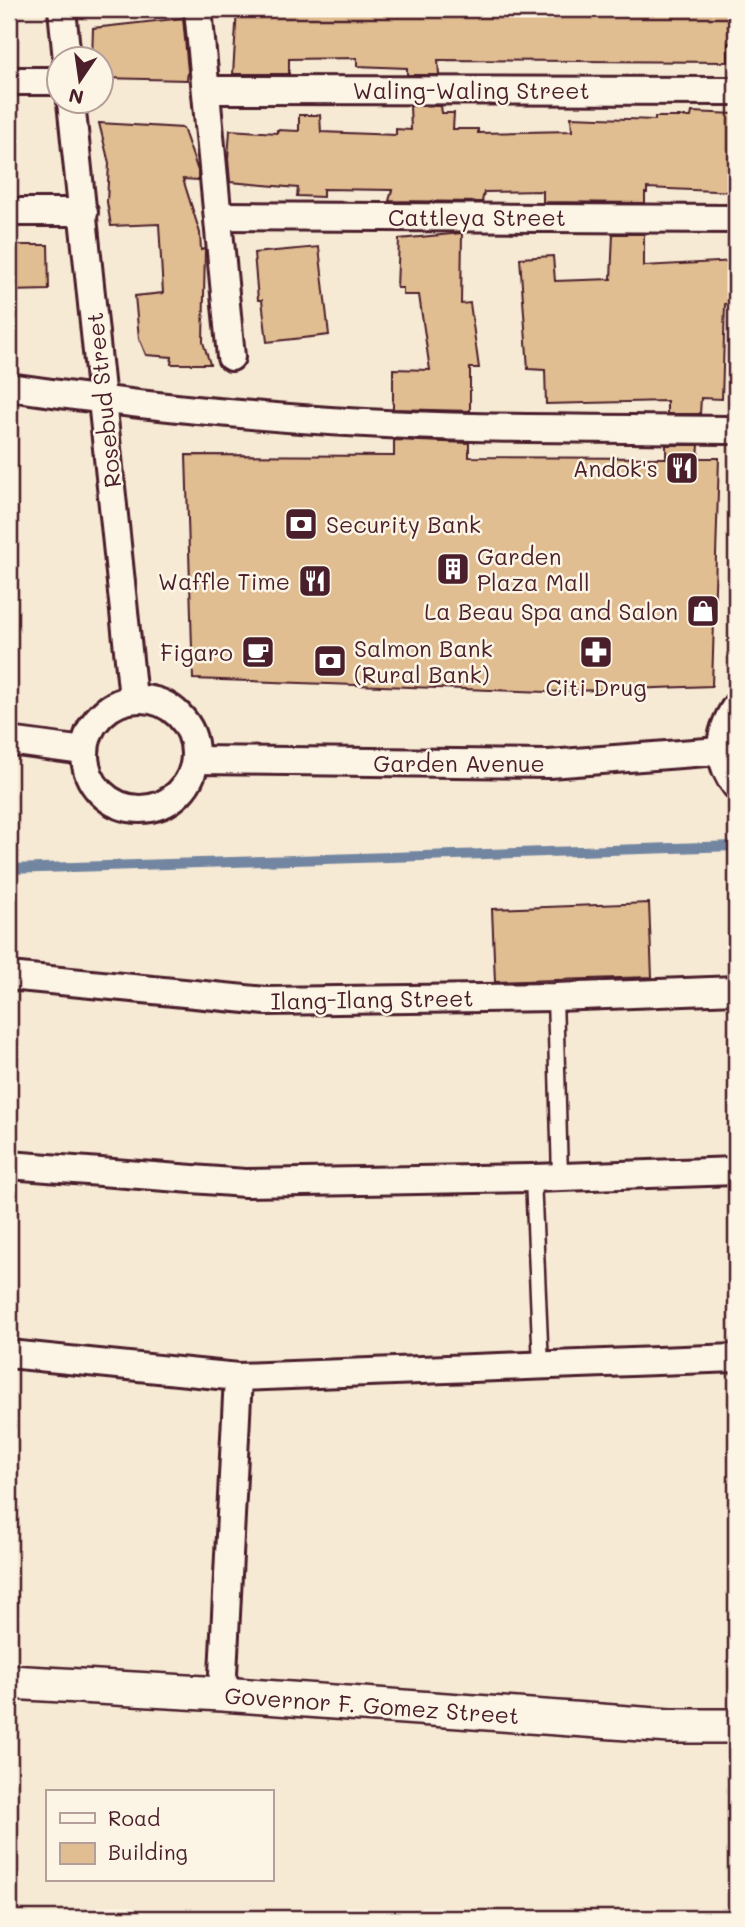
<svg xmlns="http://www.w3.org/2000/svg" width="745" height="1927" font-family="Mali,sans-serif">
<rect width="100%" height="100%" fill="#f7ead4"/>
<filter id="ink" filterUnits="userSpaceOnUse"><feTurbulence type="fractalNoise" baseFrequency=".0143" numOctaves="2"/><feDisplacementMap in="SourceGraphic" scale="14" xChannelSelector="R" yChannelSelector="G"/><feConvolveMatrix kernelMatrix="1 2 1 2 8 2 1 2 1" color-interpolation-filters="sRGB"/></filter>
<g filter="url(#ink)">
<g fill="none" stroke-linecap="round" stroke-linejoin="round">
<polyline stroke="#7386a1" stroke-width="10" points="9,869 736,846"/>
</g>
<g fill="#e1bd92" stroke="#4a1f2b" stroke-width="2">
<polygon points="237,9 736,9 736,44 728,43 728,62 438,60 439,75 407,75 407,68 357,66 357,58 289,59 289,74 233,74"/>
<polygon points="183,18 188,71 187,80 102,78 102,60 92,59 93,28"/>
<polygon points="410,106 441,106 442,113 454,113 453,129 478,129 478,133 572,131 571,117 655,120 655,117 691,117 692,112 736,114 736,192 647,188 647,193 645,193 645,203 543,202 543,191 484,192 482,202 389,201 392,190 323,189 323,197 297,196 298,188 230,182 228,159 230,130 277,133 277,130 299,131 299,115 320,115 321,132 396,135 396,129 411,130"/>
<polygon points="99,123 183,128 198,171 198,180 183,179 200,233 201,250 205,249 203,342 210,364 171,364 172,357 146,355 139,338 135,296 163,293 159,224 111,226 107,202 109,163"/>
<polygon points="462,233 461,304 470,303 479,368 470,368 470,411 393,409 393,369 430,370 419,295 403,295 403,288 397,288 399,239"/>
<polygon points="613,234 644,234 644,266 736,261 736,302 725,304 722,399 701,398 700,414 667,414 667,401 546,404 545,370 528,369 520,258 553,256 555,281 611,279"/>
<polygon points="9,245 48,245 49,290 9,291"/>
<polygon points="319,247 329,335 267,342 262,300 258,300 254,253"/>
<polygon points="394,440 469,443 469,457 666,458 666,445 699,445 698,458 719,458 712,686 546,692 193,679 186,455 394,456"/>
<polygon points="649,903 652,977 495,982 492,909"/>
</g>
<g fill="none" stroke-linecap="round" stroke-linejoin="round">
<defs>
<g id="service">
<polyline points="555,997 560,1176"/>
<polyline points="533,1178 541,1366"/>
</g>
<g id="minor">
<polyline points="62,9 67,60"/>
<polyline points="198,9 231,357"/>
<polyline points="9,81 60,81"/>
<polyline points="206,90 736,91"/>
<polyline points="71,102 133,698"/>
<polyline points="9,212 84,212"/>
<polyline points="218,216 736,219"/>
<path d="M9,387c102,15 204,26 307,33 139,10 280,8 420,10"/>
<circle cx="140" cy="754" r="55"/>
<path d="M736,706c-18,27 -21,53 0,80"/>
<polyline points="9,741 84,751"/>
<polyline points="197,760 549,764 720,751"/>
<polyline points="9,976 266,1001 555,997 736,990"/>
<polyline points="9,1165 245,1183 533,1178 736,1171"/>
<polyline points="9,1354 238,1377 736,1358"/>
<polyline points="222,1694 238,1377"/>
</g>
<polyline id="tertiary" points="9,1682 222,1694 670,1726 736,1726"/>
</defs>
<use href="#service" stroke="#4a1f2b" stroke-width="19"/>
<use href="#minor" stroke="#4a1f2b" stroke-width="32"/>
<use href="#tertiary" stroke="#4a1f2b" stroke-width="38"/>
<use href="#service" stroke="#fcf5e5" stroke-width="14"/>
<use href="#minor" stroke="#fcf5e5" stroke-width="26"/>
<use href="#tertiary" stroke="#fcf5e5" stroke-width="33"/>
</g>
</g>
<defs>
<symbol id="restaurant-square" viewBox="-11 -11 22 22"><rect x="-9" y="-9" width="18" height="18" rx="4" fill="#4a1f2b" stroke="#fcf5e5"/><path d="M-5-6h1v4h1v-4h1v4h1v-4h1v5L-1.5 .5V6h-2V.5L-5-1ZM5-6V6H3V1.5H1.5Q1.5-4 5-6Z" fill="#fff"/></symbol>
<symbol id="bank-square" viewBox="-11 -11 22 22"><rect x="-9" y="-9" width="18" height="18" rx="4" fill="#4a1f2b" stroke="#fcf5e5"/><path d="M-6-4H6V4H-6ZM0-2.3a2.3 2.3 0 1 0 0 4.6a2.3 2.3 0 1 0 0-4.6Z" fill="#fff"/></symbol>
<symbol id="building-square" viewBox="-11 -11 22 22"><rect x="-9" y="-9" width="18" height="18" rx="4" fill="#4a1f2b" stroke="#fcf5e5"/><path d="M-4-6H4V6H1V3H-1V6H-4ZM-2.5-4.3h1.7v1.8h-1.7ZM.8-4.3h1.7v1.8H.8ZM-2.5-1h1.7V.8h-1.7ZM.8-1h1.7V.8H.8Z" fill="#fff"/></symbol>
<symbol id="shop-square" viewBox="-11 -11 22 22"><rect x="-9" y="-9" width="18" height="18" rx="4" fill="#4a1f2b" stroke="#fcf5e5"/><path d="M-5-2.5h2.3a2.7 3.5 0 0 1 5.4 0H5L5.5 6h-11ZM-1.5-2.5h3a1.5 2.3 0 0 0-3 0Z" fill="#fff"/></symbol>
<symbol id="cafe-square" viewBox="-11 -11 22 22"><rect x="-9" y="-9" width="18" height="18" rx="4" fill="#4a1f2b" stroke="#fcf5e5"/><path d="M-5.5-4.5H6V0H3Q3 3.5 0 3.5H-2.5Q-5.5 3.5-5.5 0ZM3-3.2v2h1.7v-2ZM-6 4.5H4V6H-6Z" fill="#fff"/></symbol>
<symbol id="pharmacy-square" viewBox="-11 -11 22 22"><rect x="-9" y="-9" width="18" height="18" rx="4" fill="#4a1f2b" stroke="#fcf5e5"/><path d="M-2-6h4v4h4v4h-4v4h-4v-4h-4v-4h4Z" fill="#fff"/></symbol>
</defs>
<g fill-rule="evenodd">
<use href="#restaurant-square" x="663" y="449" width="38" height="38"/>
<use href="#bank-square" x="282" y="505" width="38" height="38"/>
<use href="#building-square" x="434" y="550" width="38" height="38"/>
<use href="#restaurant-square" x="296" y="562" width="38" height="38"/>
<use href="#shop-square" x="684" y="592" width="38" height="38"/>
<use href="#cafe-square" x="239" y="633" width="38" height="38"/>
<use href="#pharmacy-square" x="577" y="633" width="38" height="38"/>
<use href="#bank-square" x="311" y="642" width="38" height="38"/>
</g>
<g text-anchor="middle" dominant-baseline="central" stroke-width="5" stroke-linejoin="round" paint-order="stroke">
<g font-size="23" fill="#4a1f2b" stroke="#fcf5e5">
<text x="471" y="90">Waling-Waling Street</text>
<text x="477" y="217">Cattleya Street</text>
<text transform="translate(103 400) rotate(-96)">Rosebud Street</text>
<text x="459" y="763">Garden Avenue</text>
<text transform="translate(372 999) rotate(-1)">Ilang-Ilang Street</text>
<text transform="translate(372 1705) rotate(4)">Governor F. Gomez Street</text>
</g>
<g font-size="23" fill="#4a1f2b" stroke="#fcf5e5" text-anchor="end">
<text x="658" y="468">Andok's</text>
<text x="326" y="524" text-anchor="start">Security Bank</text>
<text x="477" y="556" text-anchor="start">Garden<tspan x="477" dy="26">Plaza Mall</tspan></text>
<text x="290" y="581">Waffle Time</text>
<text x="678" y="611">La Beau Spa and Salon</text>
<text x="354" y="648" text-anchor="start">Salmon Bank<tspan x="354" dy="26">(Rural Bank)</tspan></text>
<text x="233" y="652">Figaro</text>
<text x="596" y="687" text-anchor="middle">Citi Drug</text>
</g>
</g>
<rect width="745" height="1927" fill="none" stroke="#fcf5e5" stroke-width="35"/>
<rect x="18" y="18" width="710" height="1892" fill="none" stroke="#4a1f2b" stroke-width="2.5" filter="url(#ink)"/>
<rect x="46" y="1790" width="228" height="91" fill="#fcf5e5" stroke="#b59f9b" stroke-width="2"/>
<rect x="60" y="1813" width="35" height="10" fill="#fcf5e5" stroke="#b59f9b" stroke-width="2"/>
<text x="108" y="1826" font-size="21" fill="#4a1f2b">Road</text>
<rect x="60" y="1843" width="35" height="21" fill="#e1bd92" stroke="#b59f9b" stroke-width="2"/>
<text x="108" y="1860" font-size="21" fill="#4a1f2b">Building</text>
<g transform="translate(80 80) rotate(193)"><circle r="33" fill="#fcf5e5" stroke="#b59f9b" stroke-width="2"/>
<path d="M0-5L12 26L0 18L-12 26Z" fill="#4a1f2b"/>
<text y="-10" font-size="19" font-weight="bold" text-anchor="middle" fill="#4a1f2b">N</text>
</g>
</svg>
